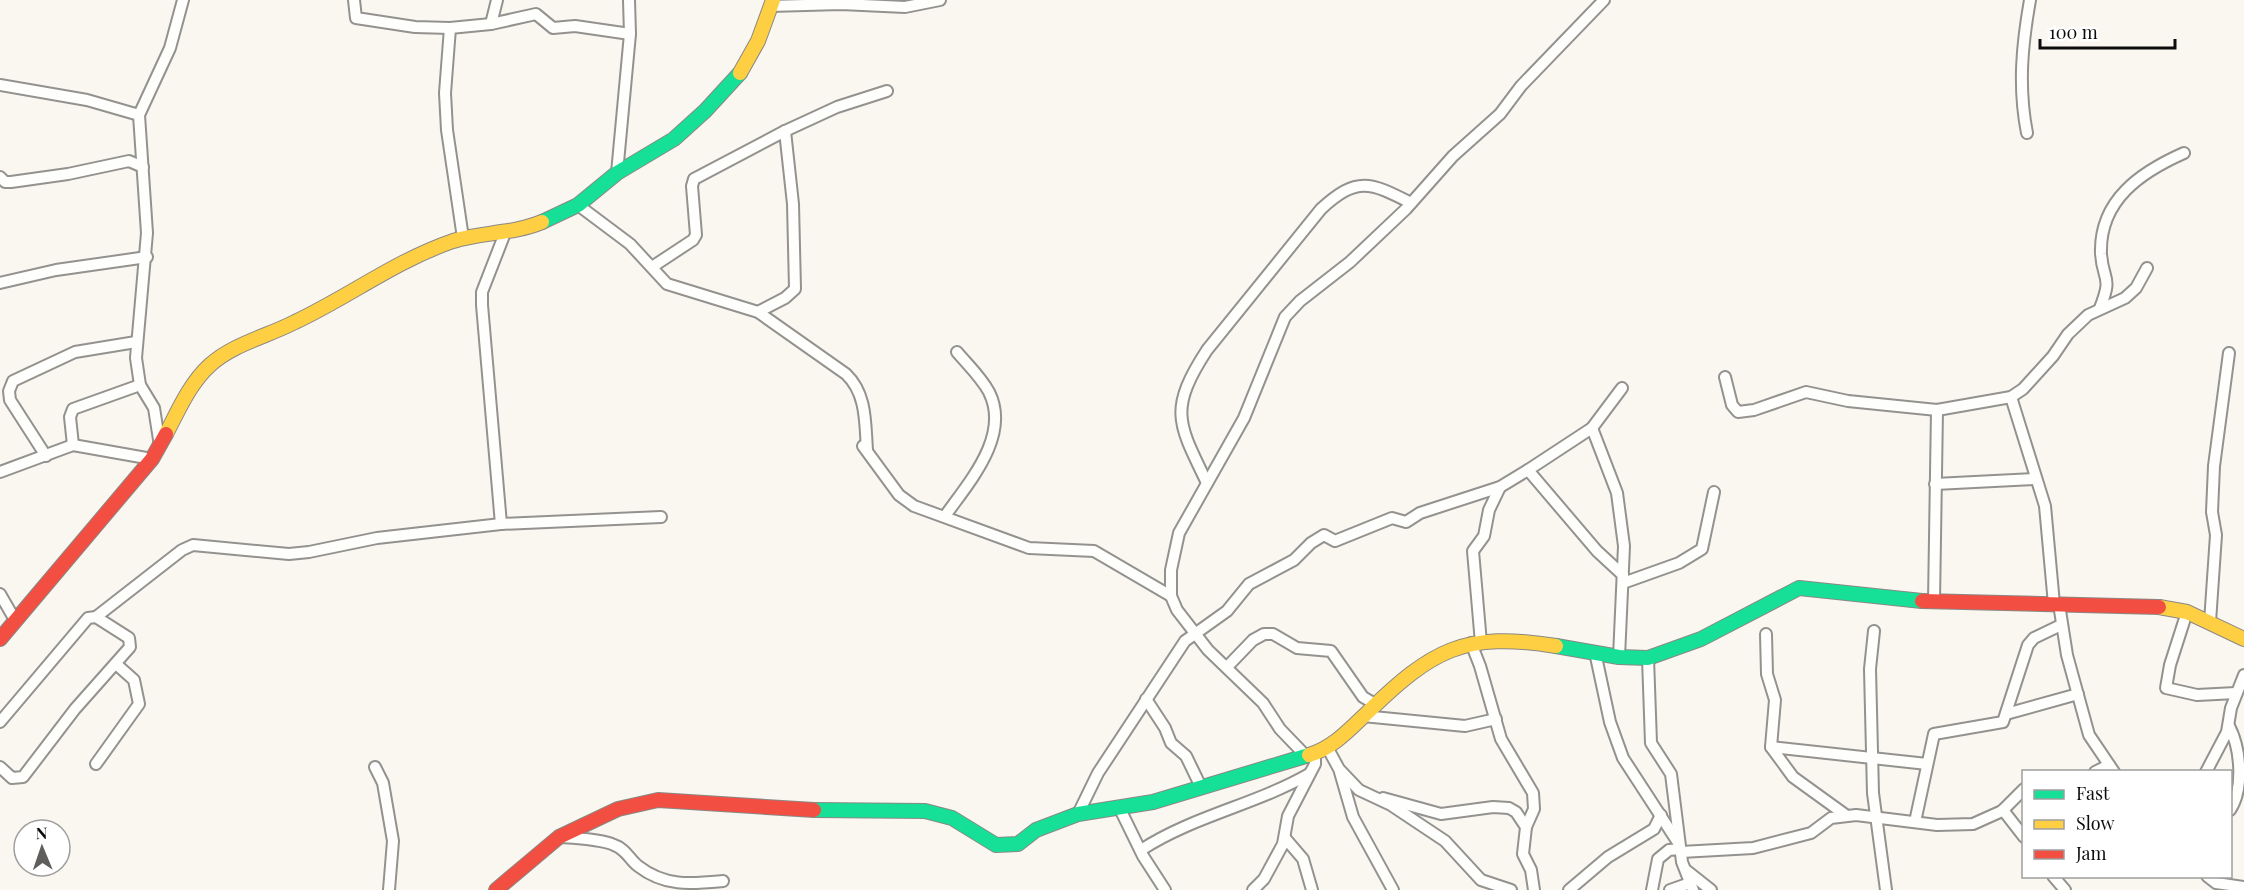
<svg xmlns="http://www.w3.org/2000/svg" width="2244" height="890" font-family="'Playfair Display',serif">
<rect width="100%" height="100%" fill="#faf7f0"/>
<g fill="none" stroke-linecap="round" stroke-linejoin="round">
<defs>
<g id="street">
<polyline points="354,0 356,18 415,27 450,28 491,24 536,14 553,28 575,26 630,34"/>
<polyline points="770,6 841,4 905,7 940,0"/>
<polyline points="491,24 497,0"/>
<polyline points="450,28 445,93 447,130 463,238"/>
<polyline points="0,85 87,100 139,115"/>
<path d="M2027,133c-9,-46 -5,-88 3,-133"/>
<polyline points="617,173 630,34 629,0"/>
<polyline points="0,177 5,182 11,182 68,174 129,161 143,167"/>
<path d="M578,205l52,39 37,40 91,28 88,62c21,20 19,49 21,76"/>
<polyline points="652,267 693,240 696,235 692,186 694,179 785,131 837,107 887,91"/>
<polyline points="0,283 56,270 147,257"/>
<path d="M2100,308c13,-33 3,-26 1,-54 -2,-54 40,-82 83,-101"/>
<polyline points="758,312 785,298 795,289 793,204 785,131"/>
<polyline points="1725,377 1732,405 1738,412 1754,410 1806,392 1848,401 1937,410 2011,397 2023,389 2053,356 2068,334 2088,315 2125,298 2136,288 2147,268"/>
<polyline points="2011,397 2045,506 2054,604"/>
<polyline points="1592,428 1617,493 1624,546 1619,657"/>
<polyline points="73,445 70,417 73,409 140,385"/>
<polyline points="160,446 154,408 140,385 136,358 147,233 139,115 170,48 183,0"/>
<polyline points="863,446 899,495 914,506 1029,548 1094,551 1171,596"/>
<polyline points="46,456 10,400 9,391 13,381 75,352 136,342"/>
<polyline points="1528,470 1597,551 1623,575"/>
<polyline points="0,472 73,445 152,459"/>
<path d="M1207,483c-29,-60 -39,-73 0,-133l114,-141c36,-33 49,-27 90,-6"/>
<polyline points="1935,484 2036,479"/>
<path d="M945,516c24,-34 66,-80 44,-124 -8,-15 -21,-27 -32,-40"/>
<polyline points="501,524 482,305 482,292 505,233"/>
<polyline points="1623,583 1679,563 1702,549 1714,492"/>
<polyline points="0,594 15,620"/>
<polyline points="1934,602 1937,410"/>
<polyline points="2059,604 2067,655 2089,735 2114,772"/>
<polyline points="2187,612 2170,665 2166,688 2197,695 2236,693"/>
<polyline points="96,617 182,550 193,545 289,554 309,552 377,538 501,524 661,517"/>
<polyline points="2210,622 2216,535 2212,512 2214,466 2229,353"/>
<polyline points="1874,631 1870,669 1873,793 1886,890"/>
<polyline points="1766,634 1767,674 1775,700 1771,747 1793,777 1847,816"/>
<polyline points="1471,643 1480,666 1501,739 1533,793 1534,809 1526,827"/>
<polyline points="1481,643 1473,551 1484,536 1489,510 1500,487"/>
<polyline points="1595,652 1610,722 1623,758 1677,841"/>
<polyline points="1648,658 1651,743 1671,774 1682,862 1693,890"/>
<polyline points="1227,667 1253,640 1264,634 1273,634 1297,648 1331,651 1363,697 1375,704"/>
<polyline points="1146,699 1165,728 1171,743 1186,756 1201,787"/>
<polyline points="2006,714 2078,694"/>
<polyline points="1363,716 1465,726 1496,719"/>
<polyline points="0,722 88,618 96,617 129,638 130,647 75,709 23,777 12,778 0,767"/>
<path d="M2229,726c12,23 15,63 1,84"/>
<polyline points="1327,747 1339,769 1359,790 1391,805 1445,841 1481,880 1511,890"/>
<polyline points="1771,747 1927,764"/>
<polyline points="1306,756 1280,729 1263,703 1208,650 1177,610 1171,596 1171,570 1179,533 1244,418 1285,317 1300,301 1350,262 1406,209 1453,156 1500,114 1521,86 1604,0"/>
<polyline points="96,764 139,704 134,680 116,664"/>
<polyline points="375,767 383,783 393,841 389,890"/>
<polyline points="1340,772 1353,817 1393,890"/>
<polyline points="2095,772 2109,765"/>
<polyline points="2206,772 2227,732 2231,708 2244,675"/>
<polyline points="1383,798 1441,814 1493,807 1509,808 1516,812 1526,827 1523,854 1531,870 1534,890"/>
<polyline points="1120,809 1143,856 1165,890"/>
<polyline points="2003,810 2024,837"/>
<polyline points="1078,814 1098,773 1185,641 1227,611 1249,584 1294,560 1311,543 1324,535 1335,541 1392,518 1406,522 1420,513 1500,487 1528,470 1592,428 1622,388"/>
<polyline points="1915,822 1934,734 2003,722 2028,645 2034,638 2061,625"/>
<path d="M559,837c15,1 42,2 55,8 12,4 15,14 24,21 27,21 53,18 85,15"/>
<polyline points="1285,838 1303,859 1312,890"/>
<path d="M1141,850c52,-34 114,-45 168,-76"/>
<polyline points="1681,852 1753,848 1811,833 1831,818 1856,815 1937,825 1973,824 2002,811 2024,789"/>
<polyline points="1687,871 1711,890"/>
<polyline points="2053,876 2065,890"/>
<polyline points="2207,876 2216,883 2244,887"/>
<polyline points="1253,890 1264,879 1283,844 1288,816 1315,764 1315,753"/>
<polyline points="1569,890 1608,857 1654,829 1661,815"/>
<polyline points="1652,890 1658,859 1669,850 1680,849"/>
<polyline points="1670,890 1690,883"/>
</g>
<g id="fast">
<polyline points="542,222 578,205 617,173 674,139 705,111 740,73"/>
<polyline points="1556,646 1619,657 1648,658 1701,639 1799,588 1922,601"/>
<polyline points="814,810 925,811 952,818 996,845 1018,844 1036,830 1078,814 1153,802 1309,755"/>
</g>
<g id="slow">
<polyline points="740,73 758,41 773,0"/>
<path d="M166,434c12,-23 24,-51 44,-69 23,-21 58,-29 85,-43 55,-26 100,-61 158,-81 29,-9 60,-7 89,-19"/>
<polyline points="2159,607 2187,612 2244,639"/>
<path d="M1309,755c24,-7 41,-26 59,-43 64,-62 96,-81 188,-66"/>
</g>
<g id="jam">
<polyline points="1922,601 2159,607"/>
<polyline points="0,639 152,459 166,434"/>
<polyline points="496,890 559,837 618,809 658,800 814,810"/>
</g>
</defs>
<use href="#street" stroke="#93928f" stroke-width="14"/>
<use href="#fast" stroke="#8a8885" stroke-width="16"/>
<use href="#slow" stroke="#8a8885" stroke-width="16"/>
<use href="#jam" stroke="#8a8885" stroke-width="16"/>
<use href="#street" stroke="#fefefd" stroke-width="10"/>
<use href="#fast" stroke="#16e098" stroke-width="14"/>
<use href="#slow" stroke="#ffcf43" stroke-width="14"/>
<use href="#jam" stroke="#f24e42" stroke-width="14"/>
</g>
<rect x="2022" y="770" width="210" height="108" fill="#ffffff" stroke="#9e9e9e" stroke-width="1.5"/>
<rect x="2034" y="790" width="30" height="9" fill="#16e098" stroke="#9e9e9e" stroke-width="1.5"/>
<text x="2076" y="800" font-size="18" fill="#0c0c0c">Fast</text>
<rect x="2034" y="820" width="30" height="9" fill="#ffcf43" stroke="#9e9e9e" stroke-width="1.5"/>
<text x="2076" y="830" font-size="18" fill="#0c0c0c">Slow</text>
<rect x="2034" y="850" width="30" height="9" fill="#f24e42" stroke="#9e9e9e" stroke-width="1.5"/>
<text x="2076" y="860" font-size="18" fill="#0c0c0c">Jam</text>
<g transform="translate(42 848) rotate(358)"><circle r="28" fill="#ffffff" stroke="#9e9e9e" stroke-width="1.5"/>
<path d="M0-4.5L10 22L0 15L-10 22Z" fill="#5f5e5c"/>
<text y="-9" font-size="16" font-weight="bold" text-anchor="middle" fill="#0c0c0c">N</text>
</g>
<path d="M2040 39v9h135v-9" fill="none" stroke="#0c0c0c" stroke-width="3"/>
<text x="2049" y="39" font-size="18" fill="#0c0c0c" stroke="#ffffff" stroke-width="4.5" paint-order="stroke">100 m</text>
</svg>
